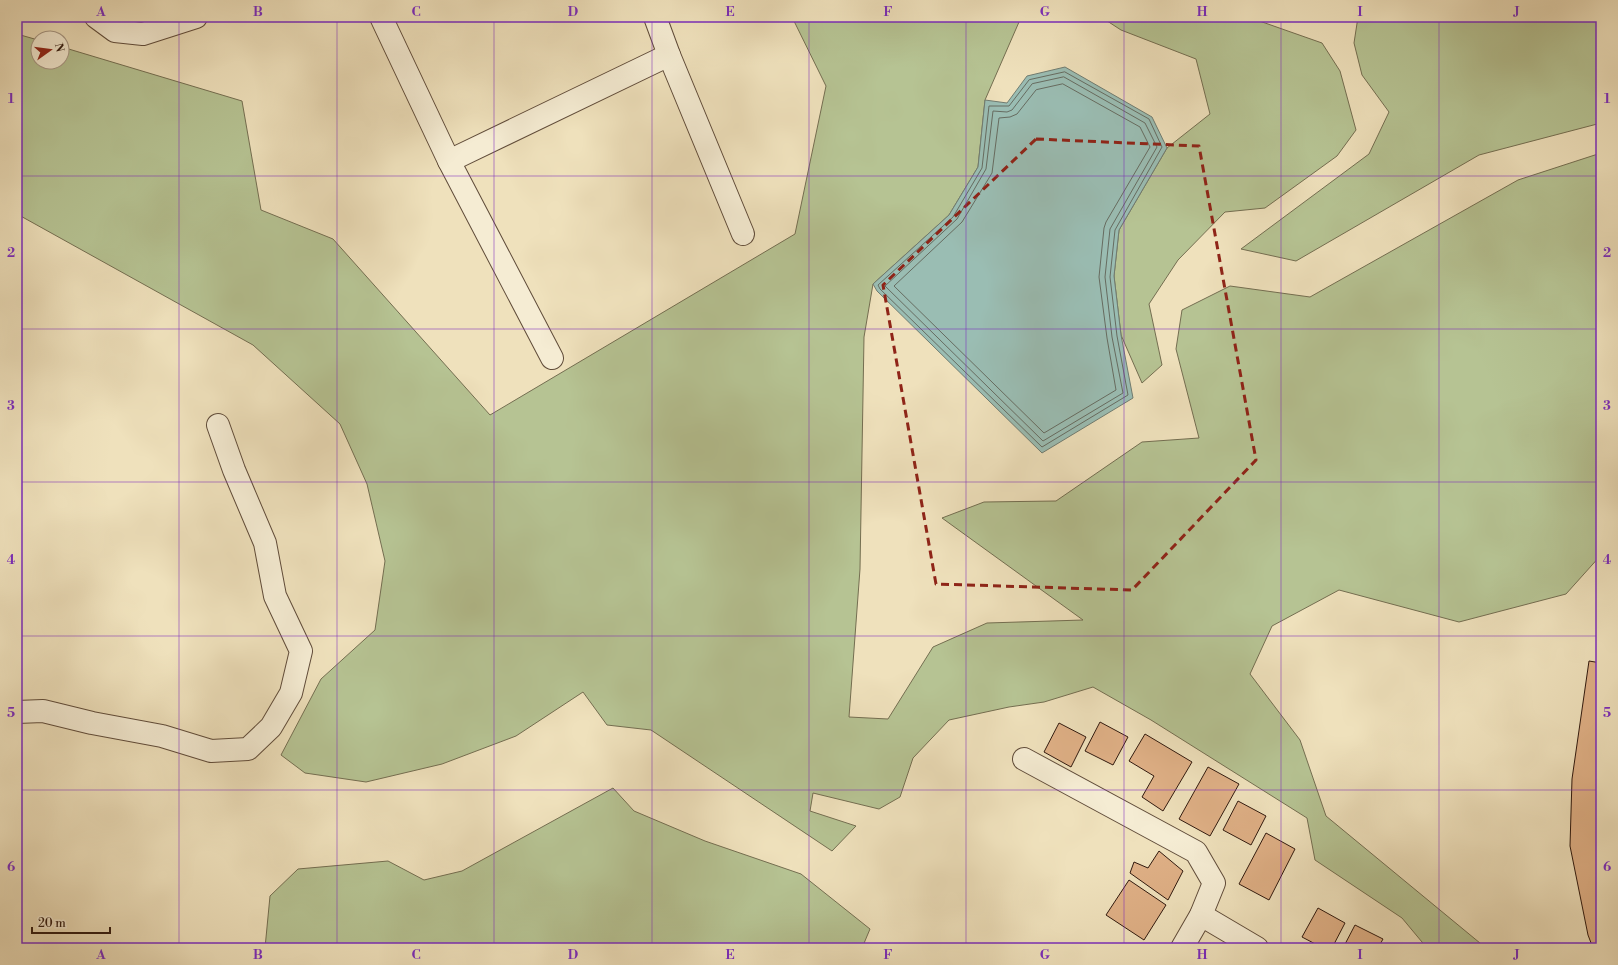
<svg xmlns="http://www.w3.org/2000/svg" width="1618" height="965" font-family="'Libre Bodoni',serif">
<rect width="100%" height="100%" fill="#efe1bc"/>
<filter id="stains"><feTurbulence type="fractalNoise" baseFrequency=".005" numOctaves="4"/><feColorMatrix values="0 0 0 0 .2 0 0 0 0 .09 0 0 0 0 .02 0 0 0 .5 -.17"/></filter>
<radialGradient id="worn" r=".72"><stop offset=".6" stop-color="#630" stop-opacity="0"/><stop offset="1" stop-color="#630" stop-opacity=".3"/></radialGradient>
<g fill="#b6c393" stroke="#746e51">
<polygon points="792,17 1018,17 1019,22 985,100 978,167 949,215 873,284 864,337 860,569 849,717 888,719 933,647 987,623 1083,620 942,518 984,502 1056,501 1142,442 1199,438 1176,349 1182,310 1230,286 1310,297 1518,180 1601,153 1601,555 1566,594 1459,622 1339,590 1272,626 1250,674 1300,740 1326,816 1486,948 1427,948 1402,918 1315,860 1307,818 1151,720 1093,687 1044,702 1009,707 949,720 913,758 900,797 879,809 813,793 810,811 856,826 832,851 651,730 607,725 583,692 516,736 442,764 366,782 305,773 281,755 321,679 375,630 385,561 367,484 340,424 253,345 17,214 17,34 38,40 38,62 62,62 62,47 242,101 261,210 333,239 490,415 795,234 826,86"/>
<polygon points="1101,17 1248,17 1322,43 1340,71 1356,130 1337,156 1265,208 1225,212 1178,260 1149,304 1162,365 1142,383 1121,335 1114,276 1119,230 1167,148 1210,114 1196,59 1121,30"/>
<polygon points="1358,17 1601,17 1601,123 1479,155 1296,261 1241,249 1369,154 1389,112 1362,75 1354,43"/>
<polygon points="613,788 634,811 705,841 801,874 870,929 862,948 265,948 270,896 298,869 388,861 424,880 462,871"/>
</g>
<polygon fill="#9abdb3" stroke="#707c71" points="1065,67 1152,117 1167,148 1119,230 1114,276 1121,335 1133,398 1042,453 877,291 873,284 949,215 978,167 985,100 1007,103 1027,76"/>
<g fill="none" stroke-linecap="round" stroke-linejoin="round">
<g stroke="#666c61" stroke-width="1">
<polygon points="1065,72 1149,119 1162,147 1115,230 1110,277 1117,336 1128,395 1042,447 880,289 878,285 953,217 982,168 989,106 1009,106 1029,80"/>
<polygon points="1064,77 1145,123 1157,147 1110,229 1105,277 1112,337 1123,393 1043,441 885,286 957,219 986,169 993,111 1007,112 1012,110 1032,84"/>
<polygon points="1063,84 1140,127 1150,147 1106,222 1104,228 1099,277 1107,338 1116,390 1044,433 894,286 962,222 992,173 999,118 1010,117 1017,114 1036,90"/>
</g>
</g>
<g fill="#dfb086" stroke="#311a0f">
<polygon points="1589,661 1601,663 1601,948 1593,948 1588,935 1570,846 1572,779"/>
<polygon points="1100,722 1128,737 1113,765 1085,751"/>
<polygon points="1059,723 1086,737 1071,767 1044,752"/>
<polygon points="1145,734 1192,762 1163,811 1142,797 1154,776 1129,761"/>
<polygon points="1208,767 1239,784 1210,836 1179,819"/>
<polygon points="1238,801 1266,816 1251,845 1223,830"/>
<polygon points="1266,833 1295,849 1269,900 1239,884"/>
<polygon points="1159,851 1183,871 1168,900 1130,873 1134,862 1148,868"/>
<polygon points="1129,880 1166,905 1144,940 1106,915"/>
<polygon points="1318,908 1345,923 1332,948 1323,948 1302,937"/>
<polygon points="1355,925 1383,939 1378,948 1343,948"/>
</g>
<g fill="none" stroke-linecap="round" stroke-linejoin="round">
<defs>
<g id="minor">
<polyline points="96,17 115,31 143,34 196,17"/>
<polyline points="381,17 449,161 552,358"/>
<polyline points="655,17 669,55 743,234"/>
<polyline points="449,161 669,55"/>
<polyline points="17,712 43,711 92,723 162,736 211,751 248,749 271,727 291,693 301,651 275,596 265,543 234,470 218,425"/>
<polyline points="1024,759 1196,852 1214,883 1201,915 1182,948"/>
<polyline points="1201,915 1257,948"/>
</g>
</defs>
<use href="#minor" stroke="#604c3a" stroke-width="24"/>
<use href="#minor" stroke="#f5ecd3" stroke-width="22"/>
</g>
<path fill="none" stroke="#8f2418" stroke-width="3" stroke-dasharray="8 5" stroke-linejoin="round" d="M1036,139l163,7 57,314 -124,130 -196,-6 -53,-299z"/>
<path fill="none" stroke="#7b2cbf" stroke-width="1" stroke-opacity="0.55" d="M179,17v931M337,17v931M494,17v931M652,17v931M809,17v931M966,17v931M1124,17v931M1281,17v931M1439,17v931M17,176h1584M17,329h1584M17,482h1584M17,636h1584M17,790h1584"/>
<rect width="1618" height="965" fill="none" stroke="#efe1bc" stroke-width="44"/>
<g transform="translate(50 50) rotate(76)"><circle r="19" fill="#f5ecd3" stroke="#a79885"/>
<path d="M0-3L7 15L0 10L-7 15Z" fill="#8f2418"/>
<text y="-6" font-size="11" font-weight="bold" text-anchor="middle" fill="#311a0f">N</text>
</g>
<path d="M32 927v6h78v-6" fill="none" stroke="#311a0f" stroke-width="2"/>
<text x="38" y="927" font-size="12" fill="#311a0f" stroke="#f5ecd3" stroke-width="3" paint-order="stroke">20 m</text>
<rect x="22" y="22" width="1574" height="921" fill="none" stroke="#7b2cbf" stroke-width="1.5"/>
<g font-size="13" text-anchor="middle" font-weight="bold" fill="#7b2cbf">
<text x="101" y="16">A</text>
<text x="258" y="16">B</text>
<text x="416" y="16">C</text>
<text x="573" y="16">D</text>
<text x="730" y="16">E</text>
<text x="888" y="16">F</text>
<text x="1045" y="16">G</text>
<text x="1202" y="16">H</text>
<text x="1360" y="16">I</text>
<text x="1517" y="16">J</text>
<text x="11" y="103">1</text>
<text x="1607" y="103">1</text>
<text x="11" y="257">2</text>
<text x="1607" y="257">2</text>
<text x="11" y="410">3</text>
<text x="1607" y="410">3</text>
<text x="11" y="564">4</text>
<text x="1607" y="564">4</text>
<text x="11" y="717">5</text>
<text x="1607" y="717">5</text>
<text x="11" y="871">6</text>
<text x="1607" y="871">6</text>
<text x="101" y="959">A</text>
<text x="258" y="959">B</text>
<text x="416" y="959">C</text>
<text x="573" y="959">D</text>
<text x="730" y="959">E</text>
<text x="888" y="959">F</text>
<text x="1045" y="959">G</text>
<text x="1202" y="959">H</text>
<text x="1360" y="959">I</text>
<text x="1517" y="959">J</text>
</g>
<rect width="100%" height="100%" filter="url(#stains)"/>
<rect width="100%" height="100%" fill="url(#worn)"/>
</svg>
